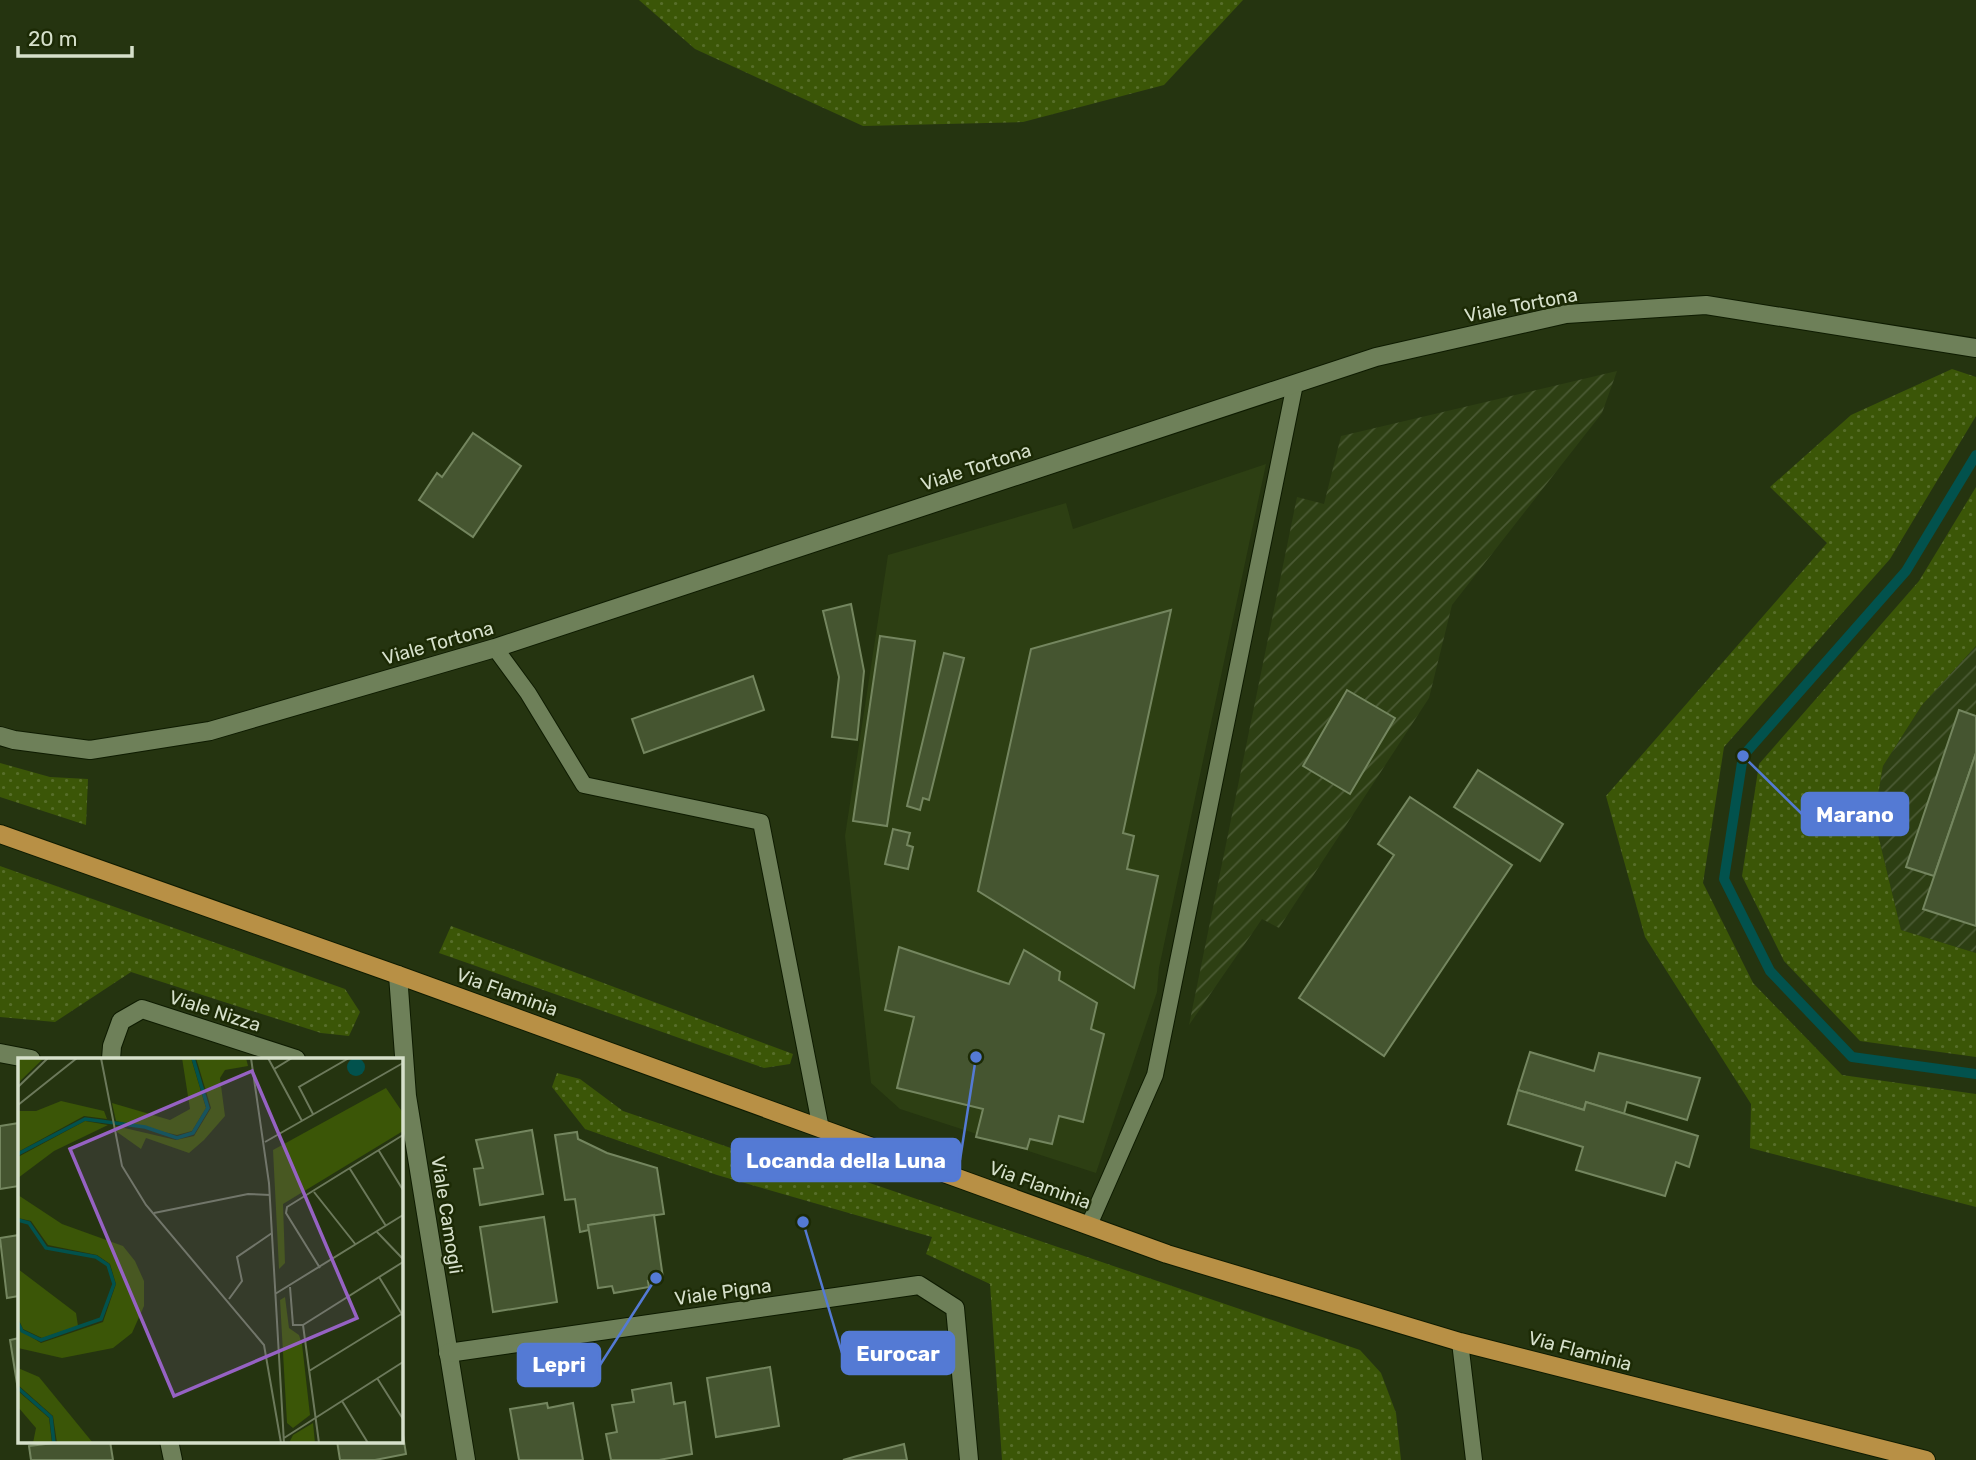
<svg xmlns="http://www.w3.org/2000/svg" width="1976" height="1460" font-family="Rubik,sans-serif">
<defs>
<pattern id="industrial-furrows" width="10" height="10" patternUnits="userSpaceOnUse" patternTransform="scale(1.75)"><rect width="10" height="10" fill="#2d3f13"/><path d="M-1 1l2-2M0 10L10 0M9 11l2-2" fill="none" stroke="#4b5a34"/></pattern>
<pattern id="green-dots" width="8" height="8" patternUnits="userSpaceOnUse" patternTransform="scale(1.75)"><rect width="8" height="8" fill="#3b5607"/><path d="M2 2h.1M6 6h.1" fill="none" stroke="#576e2a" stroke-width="1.8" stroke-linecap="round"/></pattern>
</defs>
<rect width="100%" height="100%" fill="#253410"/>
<polygon fill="#2d3f13" points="1266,464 1159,968 1157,992 1096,1173 900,1109 871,1083 845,836 888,555 1066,503 1073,529"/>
<g fill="url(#industrial-furrows)">
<polygon points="1617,371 1602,413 1452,605 1429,698 1279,928 1262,919 1189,1025 1297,497 1324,504 1341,436"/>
<polygon points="1976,646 1976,953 1901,930 1874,818 1883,766 1922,705"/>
</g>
<g fill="url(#green-dots)">
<polygon points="639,0 1243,0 1164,85 1023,122 863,126 695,49"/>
<polygon points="1952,369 1976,377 1976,416 1890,559 1724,747 1703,883 1753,983 1842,1075 1976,1094 1976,1207 1750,1148 1751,1104 1645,937 1606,796 1827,543 1770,487 1851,415"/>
<polygon points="1976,487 1976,646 1922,705 1883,766 1874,818 1901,930 1976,953 1976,1057 1860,1041 1784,961 1742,876 1759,764 1919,581"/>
<polygon points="0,763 50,777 88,779 86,825 0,797"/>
<polygon points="0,866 345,989 360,1012 349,1036 321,1033 131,972 55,1022 0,1017"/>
<polygon points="451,926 793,1054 790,1064 764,1068 439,953"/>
<polygon points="557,1073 580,1079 623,1111 760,1158 808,1162 1360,1350 1381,1373 1396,1413 1401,1460 1002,1460 990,1284 926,1254 932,1237 717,1175 585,1129 552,1087"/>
</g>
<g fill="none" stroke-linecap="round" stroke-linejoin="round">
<polyline stroke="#02524d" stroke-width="10" points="1976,455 1906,571 1743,756 1724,879 1770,971 1852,1057 1976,1074"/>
</g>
<g fill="#455530" stroke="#74865f" stroke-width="2">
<polygon points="473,433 521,466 473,537 419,500 437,473 442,477"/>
<polygon points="851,604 864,671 857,740 832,737 839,677 823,611"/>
<polygon points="1171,610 1123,833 1134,836 1127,869 1158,876 1134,988 978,891 1031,649"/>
<polygon points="880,636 915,641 887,826 853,821"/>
<polygon points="944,653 964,658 929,800 923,798 920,810 907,806"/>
<polygon points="753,676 764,710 644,753 632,719"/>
<polygon points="1347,690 1395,718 1350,794 1303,766"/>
<polygon points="1959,710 1976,716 1976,753 1934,876 1906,867"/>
<polygon points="1976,753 1976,926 1923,909"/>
<polygon points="1478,770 1563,824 1540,861 1454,807"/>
<polygon points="1410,797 1512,865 1384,1056 1299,998 1394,855 1378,844"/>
<polygon points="893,829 910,833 907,845 913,847 908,869 885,864"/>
<polygon points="899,947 1009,984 1024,950 1060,972 1059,980 1097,1003 1091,1029 1104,1034 1083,1122 1059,1116 1052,1144 1030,1139 1027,1149 976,1137 983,1109 897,1088 914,1017 885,1010"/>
<polygon points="1530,1052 1594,1071 1599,1053 1700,1078 1687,1120 1627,1102 1624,1114 1586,1102 1584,1110 1518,1090"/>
<polygon points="1518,1090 1584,1110 1586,1102 1698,1136 1689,1167 1676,1162 1665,1196 1576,1170 1583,1147 1508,1124"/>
<polygon points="19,1123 19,1186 0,1189 0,1126"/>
<polygon points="532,1130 543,1194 480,1205 474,1169 483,1168 476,1140"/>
<polygon points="577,1132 578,1139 607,1153 657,1168 664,1214 588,1225 589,1230 580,1232 575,1199 565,1200 555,1135"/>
<polygon points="654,1215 663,1278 648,1281 649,1287 614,1293 612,1286 598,1288 588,1225"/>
<polygon points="544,1217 557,1302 493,1312 480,1227"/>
<polygon points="19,1235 19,1296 7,1298 0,1238"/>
<polygon points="19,1338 19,1396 10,1340"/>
<polygon points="770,1367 779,1426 716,1437 707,1378"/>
<polygon points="671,1383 674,1404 685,1402 692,1454 659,1460 611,1460 606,1434 617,1432 612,1405 634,1402 632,1390"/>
<polygon points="547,1403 548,1408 573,1403 583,1460 519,1460 510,1409"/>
<polygon points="401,1422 406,1454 375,1460 340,1460 337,1441 401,1441"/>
<polygon points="70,1441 110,1441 113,1460 31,1460 29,1446"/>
<polygon points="904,1444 907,1460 843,1460 857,1456"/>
</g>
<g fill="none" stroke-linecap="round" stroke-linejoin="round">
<defs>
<g id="lane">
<polyline points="495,648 528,693 584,785 761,822 821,1129"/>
<polyline points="1089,1225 1155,1075 1295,384"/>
<polyline points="1460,1342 1474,1460"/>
</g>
<g id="street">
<polyline points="0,736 14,740 90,750 210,731 495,648 1376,357 1566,314 1706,305 1976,348"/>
<polyline points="398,975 407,1096 466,1460"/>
<polyline points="0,1053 31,1059"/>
<polyline points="111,1059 112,1046 121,1021 142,1009 296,1059"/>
<polyline points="448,1353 919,1285 955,1308 969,1460"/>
<polyline points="169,1441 173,1460"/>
</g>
<polyline id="primary" points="0,834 398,975 1167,1254 1460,1342 1926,1460"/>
</defs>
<use href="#lane" stroke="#0e1b00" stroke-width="18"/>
<use href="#street" stroke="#0e1b00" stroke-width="20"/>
<use href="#primary" stroke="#0e1b00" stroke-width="20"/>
<use href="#lane" stroke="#6e8059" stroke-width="16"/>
<use href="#street" stroke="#6e8059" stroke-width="18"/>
<use href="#primary" stroke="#b89045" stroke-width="18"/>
</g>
<g text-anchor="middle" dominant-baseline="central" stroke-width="5" stroke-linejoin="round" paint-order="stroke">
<g font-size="19" fill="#d6e0cb" stroke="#1c2a05">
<text transform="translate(1521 305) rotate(-11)">Viale Tortona</text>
<text transform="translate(976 467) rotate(-18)">Viale Tortona</text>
<text transform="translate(438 643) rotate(-16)">Viale Tortona</text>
<text transform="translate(507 992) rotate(20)">Via Flaminia</text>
<text transform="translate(215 1011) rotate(18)">Viale Nizza</text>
<text transform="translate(1040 1185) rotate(20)">Via Flaminia</text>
<text transform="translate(447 1215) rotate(81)">Viale Camogli</text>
<text transform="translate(723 1292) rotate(-8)">Viale Pigna</text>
<text transform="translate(1580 1351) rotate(15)">Via Flaminia</text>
</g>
</g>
<g transform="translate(18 1058)">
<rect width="385" height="385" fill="#253410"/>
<path d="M0,0h26l-26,25zM164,0h9l15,50 -14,23 -15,4 -61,-14 -4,-18 58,17 20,-11zM178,0h50l2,8 -23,4 -5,8 5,38 -21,24 -15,13 -43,-15 -5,11 -24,-17 -1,-6 60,14 18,-4 17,-28zM368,30l17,25v18l-120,73 2,59 -6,6 -6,-119zM43,43l43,10 3,8 -23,-3 -66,36v-41h18zM67,63l23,4 -54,26 -36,27v-21zM0,137l44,29 61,22 12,15 9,20v25l-12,27 -19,15 -51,10 -44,-10v-19l23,14 62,-21 13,-38 -6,-20 -13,-9 -49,-10 -17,-24 -13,-3zM0,211l58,44 2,13 -36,12 -19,-9 -5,-11zM267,239l4,31 10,7 3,9 8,71 -17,13 -6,-5 -7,-123zM0,310l21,9 54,66h-36l-4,-27 -35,-31zM0,333l31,27 3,25h-19l3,-15 -18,-21zM295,365l2,20h-26l4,-8z" fill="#3b5607"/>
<path d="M329 9a9 9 0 1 1 18 0a9 9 0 1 1-18 0Z" fill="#02524d"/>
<path fill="none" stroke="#02524d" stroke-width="3.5" d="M0,96l67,-35 60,8 32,11 16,-5 15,-25 -15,-50M0,162l11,3 17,25 50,9 12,8 6,19 -13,35 -60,21 -19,-9 -4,-8M0,330l33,29 3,26"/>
<path fill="none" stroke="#6c795b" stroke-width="2" d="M83,0l21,108 24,39 118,140 17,98M233,0l18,125 15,260M250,0l6,11 18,-11M256,11l28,52M0,29l30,-29M0,47l59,-47M295,56l-14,-27 50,-29M247,84l138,-79M361,93l24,39M332,111l36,57M296,134l42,53M136,155l94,-19 22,1M359,174l26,27M302,210l-34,-55 1,-6 116,-72M361,219l24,39M272,229l3,38h10M257,236l128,-79M211,241l13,-18 -5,-24 35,-24M285,267l16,118M285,267l100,-63M291,313l94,-58M359,320l26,41M324,343l26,42M266,380l119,-76"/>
<path fill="#9662c3" fill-opacity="0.15" stroke="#9662c3" stroke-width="3.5" d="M234,13l105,247 -183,78 -104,-247z"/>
<rect width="385" height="385" fill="none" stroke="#d6e0cb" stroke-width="3.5"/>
</g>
<path fill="none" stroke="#547ad4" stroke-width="2.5" d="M1743 756L1802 814M976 1057L960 1160M803 1222L842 1353M656 1278L600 1365"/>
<g fill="#547ad4" stroke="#1c2a05" stroke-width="2.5">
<circle cx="1743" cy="756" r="7"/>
<circle cx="976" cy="1057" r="7"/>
<circle cx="803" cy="1222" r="7"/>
<circle cx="656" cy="1278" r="7"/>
</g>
<g fill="#547ad4" stroke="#547ad4" stroke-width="2.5">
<rect x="1802" y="793" width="106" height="42" rx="7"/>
<rect x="732" y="1139" width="228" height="42" rx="7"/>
<rect x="842" y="1332" width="112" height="42" rx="7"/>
<rect x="518" y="1344" width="82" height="42" rx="7"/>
</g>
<g font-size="21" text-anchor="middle" font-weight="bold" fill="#fff">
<text x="1855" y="822">Marano</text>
<text x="846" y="1168">Locanda della Luna</text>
<text x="898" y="1361">Eurocar</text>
<text x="559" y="1372">Lepri</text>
</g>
<path d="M18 46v10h114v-10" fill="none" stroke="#d6e0cb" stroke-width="3.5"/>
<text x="28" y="46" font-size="21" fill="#d6e0cb" stroke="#1c2a05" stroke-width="5" paint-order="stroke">20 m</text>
</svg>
